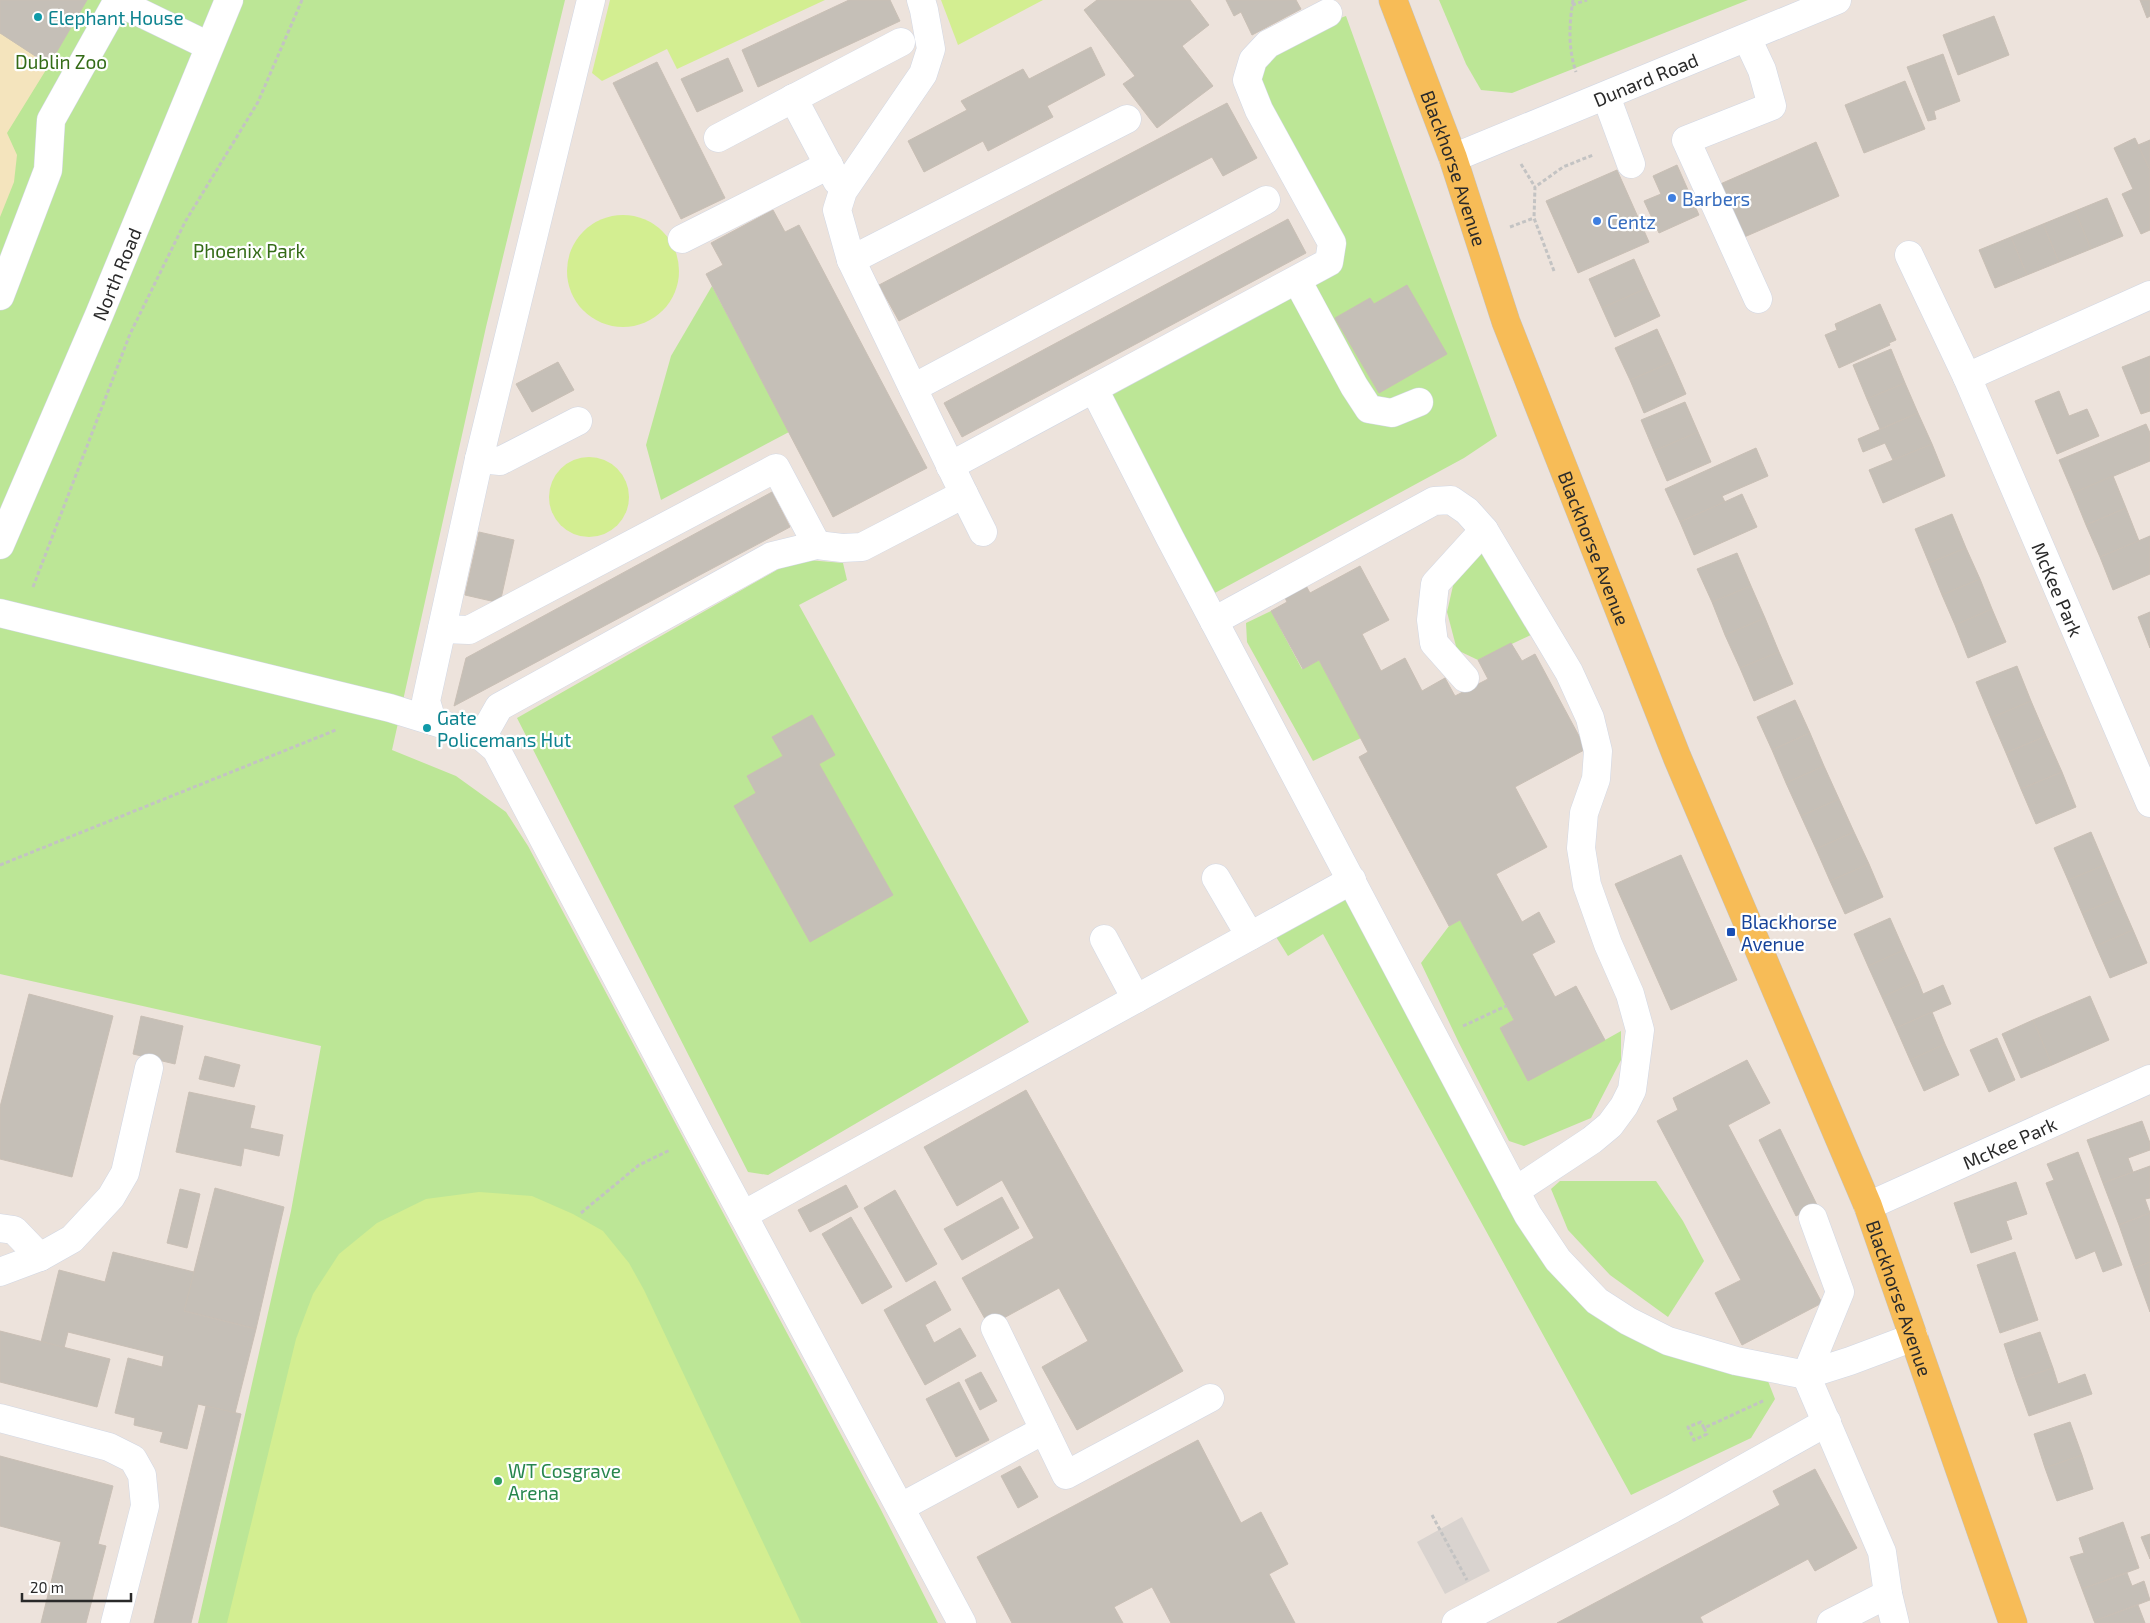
<svg xmlns="http://www.w3.org/2000/svg" width="2150" height="1623" font-family="'Exo 2',sans-serif">
<rect width="100%" height="100%" fill="#ede3dc"/>
<g fill="#bce696">
<polygon points="0,0 565,0 486,327 392,750 456,776 506,812 528,846 880,1508 938,1623 198,1623 291,1211 321,1046 0,974"/>
<polygon points="1439,0 1748,0 1512,93 1481,90 1466,64"/>
<polygon points="1346,16 1497,436 1464,458 1202,600 1094,389 1329,262 1247,80 1268,44"/>
<polygon points="712,286 789,432 661,500 646,445 671,356"/>
<polygon points="1481,544 1537,632 1478,660 1457,650 1447,612 1455,577"/>
<polygon points="796,559 843,563 847,580 799,605 1029,1022 768,1175 748,1172 517,718"/>
<polygon points="1271,611 1302,669 1319,660 1361,738 1313,761 1247,642 1246,623"/>
<polygon points="1346,892 1555,1268 1766,1376 1775,1399 1751,1438 1631,1495 1323,934 1288,956 1273,932"/>
<polygon points="1460,920 1514,1020 1500,1028 1605,1040 1621,1031 1621,1060 1591,1118 1524,1146 1509,1141 1459,1043 1421,963 1449,926"/>
<polygon points="1560,1181 1656,1181 1683,1221 1704,1261 1668,1317 1610,1275 1568,1230 1551,1189"/>
</g>
<polygon fill="#f4e4bd" points="0,33 49,65 7,133 17,155 14,182 0,217"/>
<g fill="#d3ee91">
<polygon points="610,0 825,0 677,69 667,49 602,81 592,73"/>
<polygon points="941,0 1043,0 958,45"/>
<circle cx="623" cy="271" r="56"/>
<circle cx="589" cy="497" r="40"/>
<polygon points="479,1192 532,1196 573,1214 603,1231 629,1263 644,1290 801,1623 227,1623 296,1339 313,1294 339,1254 377,1223 426,1199"/>
</g>
<polygon fill="#d9d3cf" points="1462,1517 1490,1571 1445,1594 1417,1542"/>
<g fill="#c5bfb7" stroke="#c9bfb5">
<polygon points="0,0 87,0 49,65 0,33"/>
<polygon points="849,0 890,0 900,21 758,87 742,50"/>
<polygon points="1097,0 1190,0 1209,25 1182,46 1213,86 1157,128 1123,84 1135,76 1084,10"/>
<polygon points="1226,0 1296,0 1301,9 1252,35 1241,12 1234,16"/>
<polygon points="2140,0 2150,0 2150,16 2147,18"/>
<polygon points="1994,16 2009,55 1958,75 1943,35"/>
<polygon points="1091,47 1105,75 1047,106 1053,117 988,151 983,141 924,172 908,141 967,110 961,101 1023,69 1029,79"/>
<polygon points="1943,54 1960,101 1934,111 1936,119 1928,121 1907,67"/>
<polygon points="728,58 743,91 697,112 681,79"/>
<polygon points="657,62 725,198 681,219 613,83"/>
<polygon points="1905,81 1925,129 1864,153 1845,105"/>
<polygon points="1227,103 1257,158 1223,176 1212,157 899,321 879,285"/>
<polygon points="2135,138 2150,170 2150,230 2141,234 2122,194 2133,189 2114,148"/>
<polygon points="2150,140 2150,170 2138,145"/>
<polygon points="1816,142 1839,196 1742,238 1718,185"/>
<polygon points="1677,165 1699,215 1659,233 1644,201 1661,194 1653,176"/>
<polygon points="1617,170 1649,242 1578,273 1546,201"/>
<polygon points="2107,198 2123,236 2091,249 2075,211"/>
<polygon points="773,210 785,232 799,225 927,468 833,517 706,274 723,265 711,243"/>
<polygon points="2075,211 2091,249 2059,262 2043,224"/>
<polygon points="1288,219 1306,253 962,437 944,403"/>
<polygon points="2043,224 2059,262 2027,275 2011,237"/>
<polygon points="2011,237 2027,275 1995,288 1979,250"/>
<polygon points="1634,259 1647,288 1602,308 1589,279"/>
<polygon points="1407,285 1447,354 1379,393 1335,318 1370,298 1374,304"/>
<polygon points="1647,288 1660,316 1615,337 1602,308"/>
<polygon points="1880,304 1896,340 1889,343 1890,345 1839,368 1825,335 1837,330 1835,324"/>
<polygon points="1657,329 1672,362 1630,380 1615,348"/>
<polygon points="1891,349 1905,383 1867,399 1853,365"/>
<polygon points="2150,356 2150,411 2141,414 2122,367"/>
<polygon points="558,362 574,390 532,412 516,384"/>
<polygon points="1672,362 1686,394 1644,413 1630,380"/>
<polygon points="1905,383 1918,413 1880,429 1867,399"/>
<polygon points="2059,391 2069,416 2087,409 2099,436 2057,454 2035,401"/>
<polygon points="1685,402 1698,432 1654,451 1641,420"/>
<polygon points="1918,413 1932,444 1893,460 1885,443 1863,452 1858,439"/>
<polygon points="2146,424 2150,433 2150,461 2073,493 2059,460"/>
<polygon points="1698,432 1711,462 1667,481 1654,451"/>
<polygon points="1932,444 1945,476 1883,503 1869,470"/>
<polygon points="1756,448 1768,476 1722,496 1725,502 1680,522 1665,489"/>
<polygon points="2113,476 2126,508 2086,525 2073,493"/>
<polygon points="772,492 790,527 454,706 466,658"/>
<polygon points="1742,494 1757,527 1694,555 1680,522"/>
<polygon points="2126,508 2139,541 2100,557 2086,525"/>
<polygon points="1952,514 1966,548 1929,563 1915,529"/>
<polygon points="479,532 514,540 500,603 465,595"/>
<polygon points="2150,536 2150,574 2113,590 2100,557"/>
<polygon points="1966,548 1980,579 1942,595 1929,563"/>
<polygon points="1737,553 1751,586 1712,602 1697,569"/>
<polygon points="1360,566 1389,620 1362,634 1381,671 1405,658 1422,691 1445,678 1455,696 1488,679 1478,660 1511,643 1522,661 1535,654 1586,749 1515,787 1547,847 1496,874 1522,922 1539,912 1555,942 1532,954 1555,997 1576,986 1605,1040 1528,1081 1500,1028 1514,1020 1460,920 1449,926 1359,757 1368,752 1319,660 1303,669 1271,611 1287,602 1282,591 1303,580 1310,593"/>
<polygon points="1980,579 1992,609 1955,625 1942,595"/>
<polygon points="1751,586 1765,618 1725,635 1712,602"/>
<polygon points="1992,609 2006,642 1968,658 1955,625"/>
<polygon points="2150,612 2150,648 2138,617"/>
<polygon points="1765,618 1779,652 1740,668 1725,635"/>
<polygon points="1779,652 1793,684 1754,701 1740,668"/>
<polygon points="2017,666 2031,701 1991,718 1976,682"/>
<polygon points="1795,700 1810,733 1772,750 1757,717"/>
<polygon points="2031,701 2046,736 2006,753 1991,718"/>
<polygon points="812,715 835,755 819,764 893,895 810,942 734,806 756,793 747,776 783,756 772,737"/>
<polygon points="1810,733 1824,766 1786,783 1772,750"/>
<polygon points="2046,736 2062,772 2021,789 2006,753"/>
<polygon points="1824,766 1839,799 1801,816 1786,783"/>
<polygon points="2062,772 2076,807 2036,824 2021,789"/>
<polygon points="1839,799 1854,832 1816,849 1801,816"/>
<polygon points="1854,832 1869,864 1830,881 1816,849"/>
<polygon points="2091,832 2105,865 2068,880 2054,848"/>
<polygon points="1681,855 1737,980 1671,1010 1615,884"/>
<polygon points="1869,864 1883,897 1845,914 1830,881"/>
<polygon points="2105,865 2119,898 2082,913 2068,880"/>
<polygon points="2119,898 2133,930 2096,946 2082,913"/>
<polygon points="1890,918 1904,950 1868,966 1854,934"/>
<polygon points="2133,930 2147,963 2110,978 2096,946"/>
<polygon points="1904,950 1918,981 1882,997 1868,966"/>
<polygon points="1918,981 1923,994 1943,985 1951,1004 1896,1028 1882,997"/>
<polygon points="29,994 113,1016 72,1177 0,1159 0,1107"/>
<polygon points="2090,996 2109,1040 2052,1065 2033,1020"/>
<polygon points="1932,1012 1945,1044 1910,1060 1896,1028"/>
<polygon points="141,1016 183,1026 175,1064 133,1054"/>
<polygon points="2033,1020 2052,1065 2021,1078 2002,1034"/>
<polygon points="1997,1038 2015,1080 1989,1092 1970,1050"/>
<polygon points="1945,1044 1959,1075 1924,1091 1910,1060"/>
<polygon points="205,1056 240,1065 234,1087 199,1079"/>
<polygon points="1747,1060 1770,1103 1728,1125 1822,1303 1742,1345 1715,1293 1741,1280 1657,1121 1678,1110 1673,1098"/>
<polygon points="1026,1090 1183,1371 1077,1430 1042,1367 1088,1341 1059,1288 989,1326 962,1278 1034,1238 1002,1180 957,1206 924,1147"/>
<polygon points="189,1092 255,1106 250,1128 283,1135 279,1156 244,1148 241,1166 176,1152"/>
<polygon points="2142,1121 2150,1143 2150,1150 2128,1158 2133,1172 2103,1183 2087,1140"/>
<polygon points="1780,1129 1817,1205 1796,1216 1759,1140"/>
<polygon points="2078,1152 2122,1265 2103,1272 2095,1251 2076,1259 2046,1183 2054,1180 2047,1164"/>
<polygon points="2150,1166 2150,1198 2145,1199 2150,1213 2119,1225 2103,1183"/>
<polygon points="2016,1182 2027,1214 2006,1221 2012,1239 1971,1253 1954,1203"/>
<polygon points="846,1185 858,1207 810,1232 798,1210"/>
<polygon points="215,1188 284,1207 256,1329 184,1311"/>
<polygon points="180,1189 200,1194 187,1248 167,1243"/>
<polygon points="895,1190 937,1264 906,1282 864,1208"/>
<polygon points="1002,1197 1019,1228 962,1260 944,1229"/>
<polygon points="2150,1213 2150,1262 2134,1268 2119,1225"/>
<polygon points="851,1217 892,1287 862,1304 822,1234"/>
<polygon points="113,1252 194,1272 184,1311 256,1329 235,1413 198,1404 187,1449 160,1442 163,1432 134,1425 135,1418 115,1413 128,1358 162,1367 164,1356 68,1332 64,1348 41,1342 59,1270 105,1282"/>
<polygon points="2015,1252 2038,1320 2000,1333 1977,1265"/>
<polygon points="2150,1262 2150,1312 2134,1268"/>
<polygon points="935,1281 951,1310 925,1325 934,1343 960,1328 976,1356 925,1385 884,1310"/>
<polygon points="0,1331 110,1359 97,1407 0,1382"/>
<polygon points="2040,1332 2053,1368 2016,1380 2004,1344"/>
<polygon points="2053,1368 2058,1384 2085,1374 2092,1394 2029,1416 2016,1380"/>
<polygon points="981,1372 997,1401 980,1410 965,1380"/>
<polygon points="959,1382 989,1440 956,1457 926,1399"/>
<polygon points="206,1406 241,1414 191,1623 154,1623"/>
<polygon points="2070,1422 2082,1455 2045,1468 2034,1434"/>
<polygon points="1198,1440 1241,1523 1261,1512 1288,1564 1269,1574 1295,1623 1171,1623 1152,1587 1114,1607 1123,1623 1012,1623 977,1557"/>
<polygon points="2082,1455 2093,1489 2057,1501 2045,1468"/>
<polygon points="0,1456 113,1486 98,1544 106,1546 86,1623 41,1623 61,1542 0,1526"/>
<polygon points="1020,1466 1038,1497 1018,1508 1001,1476"/>
<polygon points="1815,1469 1857,1548 1815,1571 1808,1559 1700,1617 1703,1623 1557,1623 1780,1505 1773,1491"/>
<polygon points="2123,1522 2139,1568 2082,1589 2070,1557 2084,1553 2079,1538"/>
<polygon points="2150,1534 2150,1559 2141,1537"/>
<polygon points="2127,1573 2132,1586 2144,1581 2150,1600 2094,1621 2082,1589"/>
<polygon points="2138,1605 2145,1623 2095,1623 2094,1621"/>
</g>
<g fill="none" stroke-linecap="round" stroke-linejoin="round">
<defs>
<g id="minor">
<polyline points="591,0 479,459 426,701 432,721 482,737 496,749 700,1135 962,1623"/>
<polyline points="118,2 209,46"/>
<polyline points="1747,38 1762,70 1772,106 1686,140 1758,299"/>
<polyline points="1606,96 1631,164"/>
<polyline points="793,98 837,181"/>
<polyline points="718,138 901,42"/>
<path id="s1" d="M1453,158l384,-158"/>
<polyline points="682,239 829,165"/>
<path id="s2" d="M1909,255l58,122 183,426"/>
<polyline points="851,260 1127,119"/>
<polyline points="1297,280 1354,386 1369,409 1392,413 1419,402"/>
<polyline points="0,296 48,170 51,120 118,0"/>
<polyline points="1967,377 2150,295"/>
<polyline points="913,388 1266,200"/>
<polyline points="1094,389 1170,538 1528,1215 1558,1260 1597,1301 1628,1321 1668,1341 1736,1361 1806,1375 1850,1361 1914,1337"/>
<polyline points="479,459 500,461 578,421"/>
<polyline points="950,466 1329,262 1332,243 1259,110 1247,80 1253,60 1268,44 1328,13"/>
<polyline points="964,494 983,532"/>
<path id="s3" d="M0,545l99,-230 130,-315"/>
<polyline points="0,613 390,708 432,721"/>
<polyline points="1214,621 1434,501 1451,500 1467,511 1484,530 1569,672 1590,718 1598,751 1596,779 1584,813 1581,848 1587,885 1608,944 1630,994 1640,1030 1632,1090 1624,1106 1610,1125 1592,1140 1515,1191"/>
<polyline points="442,629 469,630 776,468 817,545"/>
<polyline points="1465,678 1434,643 1431,620 1435,584 1484,530"/>
<polyline points="482,737 499,707 772,556 817,545 842,548 862,547 964,494 851,260 837,210 843,191 923,74 931,49 924,10 921,0"/>
<polyline points="1216,878 1250,936"/>
<polyline points="1104,939 1136,999"/>
<path id="s4" d="M1868,1206l282,-127"/>
<polyline points="743,1215 1352,880"/>
<polyline points="1813,1218 1840,1292 1806,1375 1882,1552 1888,1594 1895,1623"/>
<polyline points="0,1228 14,1230 40,1257"/>
<polyline points="0,1272 40,1257 72,1239 111,1197 125,1173 149,1068"/>
<polyline points="995,1328 1066,1475 1210,1398"/>
<polyline points="0,1418 109,1447 133,1459 142,1475 145,1506 115,1623"/>
<polyline points="901,1507 1044,1430"/>
<polyline points="1456,1623 1672,1509 1827,1422"/>
<polyline points="1831,1623 1888,1594"/>
</g>
<g id="major">
<path id="s5" d="M1393,0l60,158 53,164 171,435 191,449 145,417"/>
</g>
</defs>
<use href="#minor" stroke="#d1d7e4" stroke-width="29"/>
<use href="#major" stroke="#c3c3c3" stroke-width="29"/>
<g stroke="#c3c3c3" stroke-width="3" stroke-dasharray="4 2.5" stroke-linecap="butt">
<path d="M1573,0c-4,25 -5,48 3,72"/>
<polyline points="1572,5 1587,0"/>
<polyline points="1521,164 1535,187"/>
<polyline points="1510,227 1534,218"/>
<polyline points="1554,271 1534,218 1535,187 1563,167 1593,155"/>
<polyline points="33,587 130,334 185,222 258,102 302,0"/>
<polyline points="0,865 336,730"/>
<polyline points="1463,1026 1506,1006"/>
<polyline points="581,1213 639,1165 670,1150"/>
<polyline points="1704,1428 1701,1422 1688,1427 1694,1440 1707,1434 1704,1428 1765,1400"/>
<polyline points="1432,1515 1467,1580"/>
</g>
<use href="#minor" stroke="#fff" stroke-width="28"/>
<use href="#major" stroke="#f7bc57" stroke-width="28"/>
</g>
<g fill="#0f9aa8" stroke="#fff" stroke-width="2">
<circle cx="38" cy="17" r="5"/>
<circle cx="427" cy="728" r="5"/>
</g>
<g fill="#3f7fe0" stroke="#fff" stroke-width="2">
<circle cx="1672" cy="198" r="5"/>
<circle cx="1597" cy="221" r="5"/>
</g>
<rect fill="#1a4fb4" stroke="#fff" stroke-width="2" x="1726" y="927" width="10" height="10" rx="2.5"/>
<circle fill="#2e9e5b" stroke="#fff" stroke-width="2" cx="498" cy="1481" r="5"/>
<g text-anchor="middle" dominant-baseline="central" stroke-width="4.5" stroke-linejoin="round" paint-order="stroke">
<g font-size="19" fill="#0d838f" stroke="#fff" text-anchor="start">
<text x="48" y="17">Elephant House</text>
<text x="437" y="717">Gate<tspan x="437" dy="22">Policemans Hut</tspan></text>
</g>
<g font-size="19" fill="#346b17" stroke="#fff">
<text x="61" y="61">Dublin Zoo</text>
<text x="249" y="250">Phoenix Park</text>
</g>
<g font-size="19" fill="#2a2a2a" stroke="#fff">
<text stroke="none"><textPath href="#s1" startOffset="208">Dunard Road</textPath></text>
<text stroke="none"><textPath href="#s5" startOffset="179">Blackhorse Avenue</textPath></text>
<text stroke="none"><textPath href="#s3" startOffset="295">North Road</textPath></text>
<text stroke="none"><textPath href="#s5" startOffset="584">Blackhorse Avenue</textPath></text>
<text stroke="none"><textPath href="#s2" startOffset="366">McKee Park</textPath></text>
<text stroke="none"><textPath href="#s4" startOffset="155">McKee Park</textPath></text>
<text stroke="none"><textPath href="#s5" startOffset="1394">Blackhorse Avenue</textPath></text>
</g>
<g font-size="19" fill="#366cbe" stroke="#fff" text-anchor="start">
<text x="1682" y="198">Barbers</text>
<text x="1607" y="221">Centz</text>
</g>
<g font-size="19" fill="#164399" stroke="#fff" text-anchor="start">
<text x="1741" y="921">Blackhorse<tspan x="1741" dy="22">Avenue</tspan></text>
</g>
<g font-size="19" fill="#27864d" stroke="#fff" text-anchor="start">
<text x="508" y="1470">WT Cosgrave<tspan x="508" dy="22">Arena</tspan></text>
</g>
</g>
<path d="M22 1593v8h109v-8" fill="none" stroke="#2a2a2a" stroke-width="2.5"/>
<text x="30" y="1593" font-size="15" fill="#2a2a2a" stroke="#ffffff" stroke-width="4" paint-order="stroke">20 m</text>
</svg>
